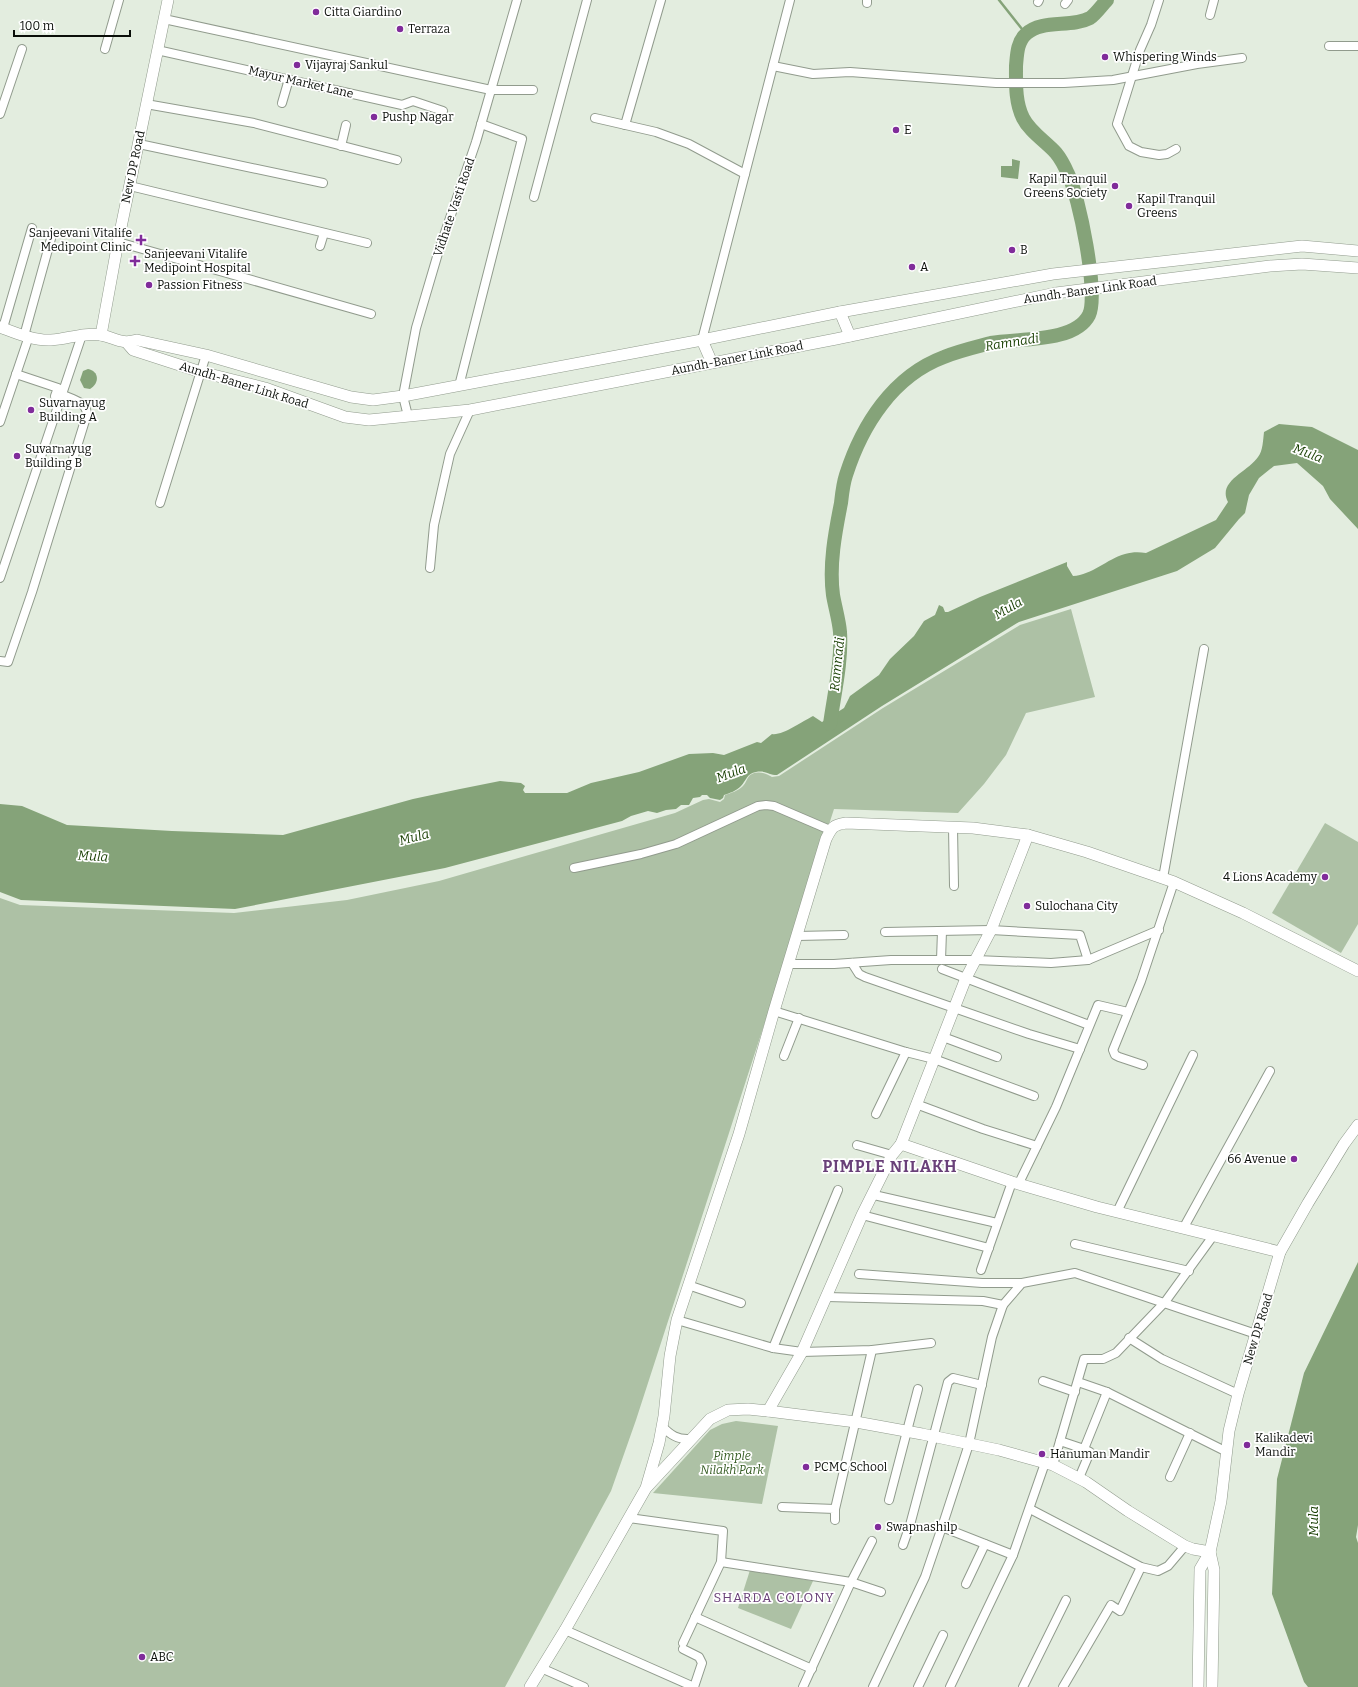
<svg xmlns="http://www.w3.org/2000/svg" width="1358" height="1687" font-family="Bitter,serif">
<rect width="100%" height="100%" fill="#e3eddf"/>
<g fill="#adc1a5">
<path d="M1071,609l24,88 -69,16 -20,42 -22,29 -26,29 -124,-4 -198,611 -25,71 -106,196h-505v-789l20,7 214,8 113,-13 92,-19 236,-68 28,-13 6,-1 11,3 4,-3 1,-4c6,-2 13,-4 18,-9 3,-3 4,-8 7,-11 7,-5 16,-2 22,2l7,-1 104,-68 137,-83z"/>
<polygon points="1325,823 1358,842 1358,924 1341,953 1272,913"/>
<polygon points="736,1421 778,1426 762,1504 653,1493 710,1430 722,1424"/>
<polygon points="750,1570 813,1581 791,1629 738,1608"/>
</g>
<g fill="#85a379">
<polygon points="1012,159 1020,161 1018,179 1001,177 1001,166 1012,166"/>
<path d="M88,369c11,2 12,14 2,20l-6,-1 -4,-8 3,-9z"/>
<path d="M1279,424l33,3 46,23v79l-28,-30 -7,-13 -26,-23 -23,3 -15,12 -10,17 -4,18 -6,6 -24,29 -38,23 -158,51 -137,84 -105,69c-8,0 -12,-5 -21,-3 -9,1 -10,9 -15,14 -5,5 -11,7 -17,9l-1,3 -3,2 -10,-2 -3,-3h-5l-2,2 -7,1 -4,7h-8l-5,4 -10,1 -9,3 -9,-2 -17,5 -9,5 -177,47 -210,41 -214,-9 -21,-8v-88l22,2 45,19 105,6 111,4 130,-36 47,-10 40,-8 21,2 4,3 -2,4 2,3h42l24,-10 48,-11 50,-18 24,-1 11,2 33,-13 4,1 11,-9c10,2 31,-13 41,-18l9,6 22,-14 6,-12 29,-21 11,-16 24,-23 10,-15 11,-6 4,-10 4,2 2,5h3l32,-15 87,-35v4l6,10c19,-1 34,-17 52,-22 7,-2 14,-2 21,-1l70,-33 12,-18c-11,-21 20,-30 30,-45 5,-6 5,-17 6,-25z"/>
<polygon points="1358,1262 1358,1525 1356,1537 1358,1543 1358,1687 1308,1687 1304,1682 1272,1594 1277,1479 1304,1373"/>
</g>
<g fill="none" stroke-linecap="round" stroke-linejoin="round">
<polyline stroke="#85a379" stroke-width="2.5" points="999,0 1026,34"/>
<path stroke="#85a379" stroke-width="14" d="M830,724c4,-29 12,-63 10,-92 -1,-12 -5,-25 -7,-37 -4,-30 2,-62 8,-92 1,-9 2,-19 5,-28 16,-50 47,-99 98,-118 15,-6 32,-10 47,-14 27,-5 84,0 98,-28 10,-21 -10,-119 -21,-141 -3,-7 -7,-15 -12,-21 -11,-12 -26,-21 -33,-35 -8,-16 -7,-35 -7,-52 1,-11 1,-24 10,-32 16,-15 45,-6 64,-16 6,-4 12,-13 17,-18"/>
<defs>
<g id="street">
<polyline points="1159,0 1151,25 1140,50 1117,124 1129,146 1141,152 1159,155 1167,154 1176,149"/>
<polyline points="1038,2 1039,0"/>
<polyline points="867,3 867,0"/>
<polyline points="1065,4 1068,0"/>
<polyline points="1210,15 1214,0"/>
<polyline points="164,19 491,90 533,90"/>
<polyline points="1329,46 1358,46"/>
<polyline points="105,49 119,0"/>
<polyline points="157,50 402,105 413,101 443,111"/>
<polyline points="773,66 813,74 850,72 996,83 1064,83 1113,80 1197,64 1242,58"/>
<polyline points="282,103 289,79"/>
<polyline points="146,104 254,123 397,160"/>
<polyline points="0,114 22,49"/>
<polyline points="595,118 656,132 689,144 745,174"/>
<polyline points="625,125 661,0"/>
<polyline points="139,144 323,183"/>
<polyline points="341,146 346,125"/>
<polyline points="130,186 367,243"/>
<polyline points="534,197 587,0"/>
<polyline points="118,242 371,314"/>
<polyline points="320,246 324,233"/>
<polyline points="3,328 32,228"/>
<polyline points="24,336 52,235"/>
<polyline points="702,340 790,0"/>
<polyline points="16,374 58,388 55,396"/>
<polyline points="459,386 522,139 481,124"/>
<polyline points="408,416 403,396 416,328 439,250 476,142 517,0"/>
<polyline points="0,422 29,336"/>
<polyline points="160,503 206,355"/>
<polyline points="430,568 434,525 450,454 470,410"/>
<polyline points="0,578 82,335"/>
<path d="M0,661l8,1 24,-70 55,-178c-1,-13 -16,-15 -26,-20"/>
<polyline points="953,827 954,886"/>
<polyline points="574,868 641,854 676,844 758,806 766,805 774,806 830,830"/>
<polyline points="1163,878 1204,649"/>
<polyline points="885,932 991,930 1080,935 1088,960"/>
<polyline points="797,936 844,935"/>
<polyline points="941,960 942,931"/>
<polyline points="852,963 859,974 865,977 1029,1034 1080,1049"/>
<polyline points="789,964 834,964 891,960 976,960 1051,963 1088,960 1159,930"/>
<polyline points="942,969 1089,1025"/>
<polyline points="774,1011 906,1052 934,1059 1034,1096"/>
<polyline points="943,1037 997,1057"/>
<polyline points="784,1056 799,1018"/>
<polyline points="1143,1065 1119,1057 1115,1055 1113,1050 1141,981 1174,882"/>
<polyline points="916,1104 983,1129 1037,1146"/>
<polyline points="876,1114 906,1052"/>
<polyline points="857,1145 892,1155"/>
<polyline points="1019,1183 1056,1107 1098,1005 1128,1012"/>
<polyline points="874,1195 997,1223"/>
<polyline points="1117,1212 1193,1055"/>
<polyline points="862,1215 989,1248"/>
<polyline points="1184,1227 1270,1071"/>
<polyline points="1075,1244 1189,1271"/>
<polyline points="981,1270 1012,1182"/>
<polyline points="859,1274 982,1283 1022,1283"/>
<polyline points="688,1285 741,1303"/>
<polyline points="827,1297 983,1301 1003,1305"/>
<polyline points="677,1320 773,1348 802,1352 872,1350 931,1343"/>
<polyline points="1129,1338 1162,1359 1238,1394"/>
<polyline points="773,1348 838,1190"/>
<polyline points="1043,1381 1075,1392"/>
<polyline points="1078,1382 1107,1392 1227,1452"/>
<path d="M662,1426c8,9 16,14 28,13"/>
<polyline points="1060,1441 1084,1449 1107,1392"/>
<polyline points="1053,1465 1084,1359 1103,1359 1116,1353 1165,1302 1213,1236"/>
<polyline points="1170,1477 1190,1433"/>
<polyline points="1079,1478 1090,1452 1084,1449"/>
<polyline points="889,1500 918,1389"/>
<polyline points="782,1507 835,1509 835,1520"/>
<polyline points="835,1509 872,1350"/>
<polyline points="1030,1509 1141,1567 1158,1571 1168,1566 1185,1546"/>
<polyline points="629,1518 723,1531 721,1562 683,1643"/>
<polyline points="942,1527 1013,1555"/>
<polyline points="903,1545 910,1525 948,1382 953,1378 982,1385"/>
<polyline points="721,1562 851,1582 881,1592"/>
<polyline points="966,1584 985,1544"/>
<polyline points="695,1617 812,1669"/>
<polyline points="565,1630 694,1687"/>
<polyline points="683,1649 699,1657 702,1663 694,1687"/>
<polyline points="541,1668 584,1687"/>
<polyline points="803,1687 851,1582 872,1541"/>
<polyline points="873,1687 925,1577 942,1527 969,1444 992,1337 1003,1305 1022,1283 1075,1273 1256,1334"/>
<polyline points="918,1687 943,1635"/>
<polyline points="950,1687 1013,1555 1045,1463"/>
<polyline points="1023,1687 1066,1600"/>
<polyline points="1063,1687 1111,1605 1120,1611 1141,1567"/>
</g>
<g id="secondary">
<polyline points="840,312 850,336"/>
<path d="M0,327c16,6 34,14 51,13 17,-1 33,-8 50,-5 15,3 20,10 36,5l69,15 145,42 22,3 30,-4 299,-56 138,-28 213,-38 249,-28 56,5"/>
<polyline points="101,335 118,242 168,0"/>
<polyline points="702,340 712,363"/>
<polyline points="127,343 133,350 201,372 265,388 345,417 369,420 470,410 836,339 1056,293 1270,266 1302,264 1358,268"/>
<polyline points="901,1144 1012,1182 1097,1207 1280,1252"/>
<polyline points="768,1411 802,1352 862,1215 892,1155 901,1144 966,978 991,930 1028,835"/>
<polyline points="647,1487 710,1419 728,1410 748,1409 768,1411 856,1422 922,1434 999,1450 1053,1465 1086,1482 1128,1511 1185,1546 1193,1549 1210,1552"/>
<polyline points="1210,1552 1214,1570 1212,1687"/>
<path d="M530,1687l35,-57 81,-142 13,-45 5,-27 6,-60 7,-36 62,-186 35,-123 52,-172c6,-12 7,-14 20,-16l127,5 55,7 59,17 87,30 69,31 115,58"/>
<polyline points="1198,1687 1200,1569 1210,1552 1221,1501 1229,1431 1238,1394 1280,1252 1308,1203 1344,1144 1358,1125"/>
</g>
</defs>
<use href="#street" stroke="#919b8d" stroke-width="10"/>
<use href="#secondary" stroke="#919b8d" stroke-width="12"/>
<use href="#street" stroke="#fff" stroke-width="8"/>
<use href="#secondary" stroke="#fff" stroke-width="11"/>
</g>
<g fill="#802c9a" stroke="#fff" stroke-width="1.5">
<circle cx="316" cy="12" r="4"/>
<circle cx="400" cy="29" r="4"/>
<circle cx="1105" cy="57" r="4"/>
<circle cx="297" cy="65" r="4"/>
<circle cx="374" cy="117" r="4"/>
<circle cx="896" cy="130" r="4"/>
<circle cx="1115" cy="186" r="4"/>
<circle cx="1129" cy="206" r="4"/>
<path d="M139 234h4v4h4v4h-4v4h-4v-4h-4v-4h4z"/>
<circle cx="1012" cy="250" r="4"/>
<path d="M133 255h4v4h4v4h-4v4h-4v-4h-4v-4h4z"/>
<circle cx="912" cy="267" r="4"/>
<circle cx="149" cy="285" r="4"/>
<circle cx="31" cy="410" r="4"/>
<circle cx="17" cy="456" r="4"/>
<circle cx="1325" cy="877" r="4"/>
<circle cx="1027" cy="906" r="4"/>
<circle cx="1294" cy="1159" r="4"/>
<circle cx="1247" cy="1445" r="4"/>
<circle cx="1042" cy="1454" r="4"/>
<circle cx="806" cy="1467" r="4"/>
<circle cx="878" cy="1527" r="4"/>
<circle cx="142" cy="1657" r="4"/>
</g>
<g text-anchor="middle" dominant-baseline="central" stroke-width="3.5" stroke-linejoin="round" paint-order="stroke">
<g font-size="12" fill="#0a0e09" stroke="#fff" text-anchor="start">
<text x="324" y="12">Citta Giardino</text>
<text x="408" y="29">Terraza</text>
<text x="1113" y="57">Whispering Winds</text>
<text x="305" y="65">Vijayraj Sankul</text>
<text x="382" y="117">Pushp Nagar</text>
<text x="904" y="130">E</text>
<text x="1107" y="179" text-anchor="end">Kapil Tranquil<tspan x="1107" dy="14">Greens Society</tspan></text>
<text x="1137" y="199">Kapil Tranquil<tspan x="1137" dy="14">Greens</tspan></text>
<text x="132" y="233" text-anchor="end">Sanjeevani Vitalife<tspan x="132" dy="14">Medipoint Clinic</tspan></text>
<text x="1020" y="250">B</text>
<text x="144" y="254">Sanjeevani Vitalife<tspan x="144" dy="14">Medipoint Hospital</tspan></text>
<text x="920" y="267">A</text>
<text x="157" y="285">Passion Fitness</text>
<text x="39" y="403">Suvarnayug<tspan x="39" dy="14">Building A</tspan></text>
<text x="25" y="449">Suvarnayug<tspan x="25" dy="14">Building B</tspan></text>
<text x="1317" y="877" text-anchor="end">4 Lions Academy</text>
<text x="1035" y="906">Sulochana City</text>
<text x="1286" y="1159" text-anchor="end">66 Avenue</text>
<text x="1255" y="1438">Kalikadevi<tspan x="1255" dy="14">Mandir</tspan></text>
<text x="1050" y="1454">Hanuman Mandir</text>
<text x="814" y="1467">PCMC School</text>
<text x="886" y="1527">Swapnashilp</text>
<text x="150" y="1657">ABC</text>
</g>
<g font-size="12" fill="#0a0e09" stroke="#fff">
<text transform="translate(301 82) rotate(13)">Mayur Market Lane</text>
<text transform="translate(133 167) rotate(-78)">New DP Road</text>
<text transform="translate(454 207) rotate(-71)">Vidhate Vasti Road</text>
<text transform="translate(1090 290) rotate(-8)">Aundh-Baner Link Road</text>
<text transform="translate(737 358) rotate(-11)">Aundh-Baner Link Road</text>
<text transform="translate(244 385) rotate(17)">Aundh-Baner Link Road</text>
<text transform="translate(1258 1329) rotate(-73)">New DP Road</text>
</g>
<g font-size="12" font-style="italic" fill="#365d24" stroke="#fff">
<text x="732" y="1456">Pimple<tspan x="732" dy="14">Nilakh Park</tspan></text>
</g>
<g font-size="13" font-style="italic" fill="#173e00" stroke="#fff">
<text transform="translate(1012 342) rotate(-9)">Ramnadi</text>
<text transform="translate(1308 453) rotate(21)">Mula</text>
<text transform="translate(1008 608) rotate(-30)">Mula</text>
<text transform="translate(837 664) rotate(-84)">Ramnadi</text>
<text transform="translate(731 773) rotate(-20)">Mula</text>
<text transform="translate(414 837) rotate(-14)">Mula</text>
<text transform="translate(93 856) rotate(4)">Mula</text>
<text transform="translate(1313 1521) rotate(-90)">Mula</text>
</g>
<g font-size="13" letter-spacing="1" fill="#6a4179" stroke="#fff">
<text x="774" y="1597">SHARDA COLONY</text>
</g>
<g font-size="16" font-weight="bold" letter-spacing="1" fill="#6a4179" stroke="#fff">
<text x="890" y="1166">PIMPLE NILAKH</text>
</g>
</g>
<path d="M14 30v6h116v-6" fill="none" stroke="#0a0e09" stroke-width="2"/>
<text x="20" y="30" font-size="12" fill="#0a0e09" stroke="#ffffff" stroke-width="3" paint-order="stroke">100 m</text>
</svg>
